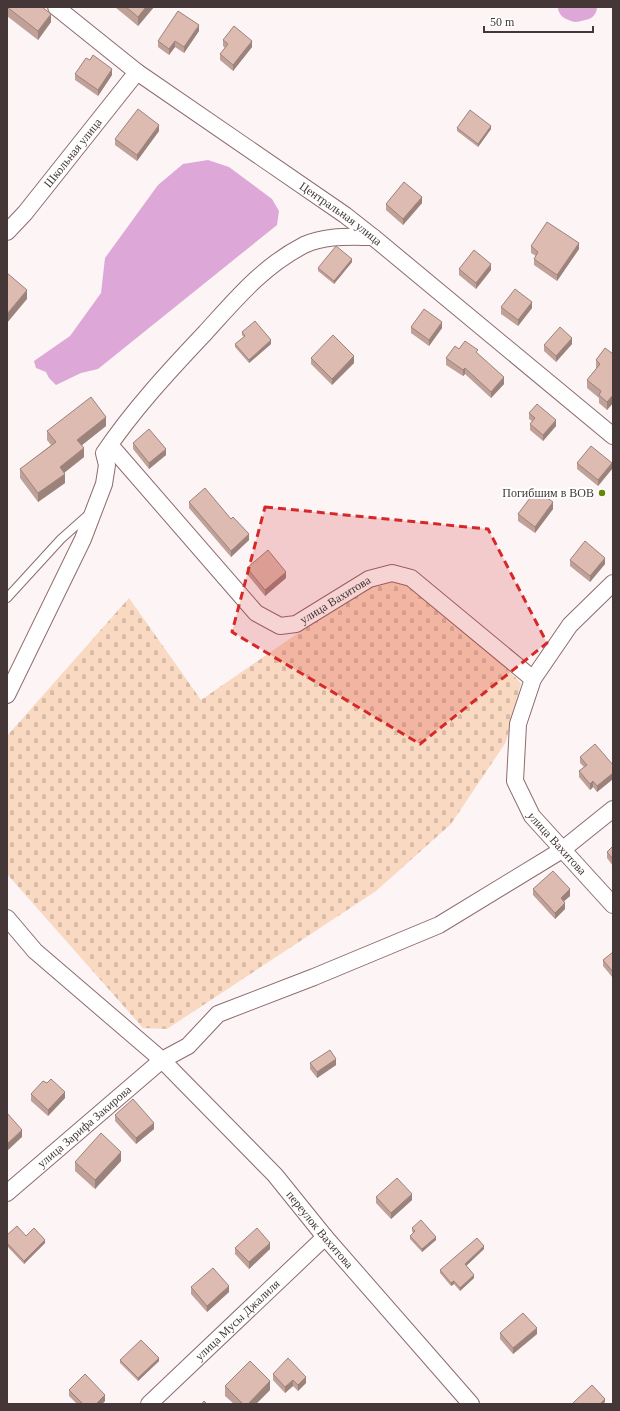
<svg xmlns="http://www.w3.org/2000/svg" width="620" height="1411" font-family="'Times New Roman',serif">
<defs>
<pattern id="cemetery-stones" width="16" height="16" patternUnits="userSpaceOnUse"><rect width="16" height="16" fill="#f9d9c1"/><path d="M2 7V4a2 2 0 0 1 4 0v3zM10 15v-3a2 2 0 0 1 4 0v3z" fill="#d7bba6"/></pattern>
</defs>
<rect width="100%" height="100%" fill="#fcf4f5"/>
<polygon fill="url(#cemetery-stones)" points="391,579 409,583 465,629 521,683 506,742 451,824 376,891 167,1029 143,1028 7,874 7,736 129,598 201,700 366,586"/>
<polygon fill="#dda8d7" points="208,160 229,167 272,199 279,211 277,225 98,369 81,373 56,385 49,378 46,372 36,368 34,361 70,336 101,293 105,258 158,185 183,164"/>
<g fill="none" stroke-linecap="round" stroke-linejoin="round">
<polyline stroke="#dda8d7" stroke-width="26" points="571,7 576,9 584,7"/>
<defs>
<polyline id="service" points="7,598 61,539 88,515"/>
<g id="minor">
<path id="s1" d="M56,7l81,65 208,143 28,22 240,199"/>
<path id="s2" d="M7,232l18,-19 112,-141"/>
<path id="s3" d="M110,445l146,168 24,13 16,-2 73,-45 23,-6 19,5 122,101"/>
<path id="s4" d="M613,583l-43,42 -37,54 -15,45 -3,57 17,35 81,89"/>
<path d="M7,695l76,-156 21,-55 3,-19 -3,-12c29,-43 65,-82 101,-120 31,-34 58,-67 99,-88 22,-10 45,-8 69,-8"/>
<polyline points="7,918 35,951 162,1060 188,1046 218,1014 314,977 439,925 562,850 613,809"/>
<path id="s5" d="M7,1193l155,-133 113,115 50,62 146,167"/>
<path id="s6" d="M149,1404l176,-167"/>
</g>
</defs>
<use href="#service" stroke="#8e6c6e" stroke-width="10"/>
<use href="#minor" stroke="#8e6c6e" stroke-width="18"/>
<use href="#service" stroke="#fff" stroke-width="8"/>
<use href="#minor" stroke="#fff" stroke-width="16"/>
</g>
<g fill="#bfa198">
<polygon points="7,7 51,22 38,40 7,16"/>
<polygon points="115,7 154,7 138,26"/>
<polygon points="199,31 184,53 175,47 169,55 158,47 158,41"/>
<polygon points="223,40 252,47 233,71 220,60 220,54 225,48 223,46"/>
<polygon points="75,74 112,75 98,96 75,80"/>
<polygon points="457,128 491,129 478,147 457,131"/>
<polygon points="159,131 137,161 115,145 115,139"/>
<polygon points="422,203 403,225 386,210 386,204"/>
<polygon points="531,246 579,249 557,281 534,265 534,259 536,256 531,253"/>
<polygon points="352,262 334,284 318,271 318,268"/>
<polygon points="459,269 491,270 476,289 459,275"/>
<polygon points="501,307 532,308 518,326 501,314"/>
<polygon points="411,327 442,328 429,346 411,333"/>
<polygon points="242,332 271,344 249,363 235,347 235,344 244,337 242,335"/>
<polygon points="572,344 556,362 544,351 544,345"/>
<polygon points="459,349 478,354 504,384 491,398 465,374 463,376 446,365 446,358"/>
<polygon points="613,354 613,403 607,410 599,403 599,398 587,388 587,380 596,369 596,360"/>
<polygon points="311,358 354,363 332,385 311,364"/>
<polygon points="529,413 556,426 543,441 530,430 530,424 532,421 529,419"/>
<polygon points="106,426 82,445 84,457 64,473 65,483 38,502 20,478 20,469 51,445 47,440 47,431"/>
<polygon points="133,443 166,455 149,469 133,449"/>
<polygon points="577,463 612,469 598,486 577,469"/>
<polygon points="189,502 249,540 231,557 189,508"/>
<polygon points="553,509 535,533 518,521 518,514"/>
<polygon points="570,560 605,564 590,582 570,566"/>
<polygon points="247,568 286,578 265,596 247,574"/>
<polygon points="580,757 613,765 613,779 597,792 593,787 590,790 579,777 579,771 584,767 580,763"/>
<polygon points="613,846 613,866 607,858 607,852"/>
<polygon points="533,889 570,896 564,901 565,909 555,919 533,895"/>
<polygon points="613,952 613,978 603,966 603,960"/>
<polygon points="310,1063 336,1065 317,1078 310,1069"/>
<polygon points="47,1083 65,1098 48,1116 31,1101 31,1094"/>
<polygon points="115,1115 154,1129 136,1144 115,1121"/>
<polygon points="121,1161 95,1189 75,1171 75,1162"/>
<polygon points="376,1197 412,1200 391,1219 376,1203"/>
<polygon points="412,1228 436,1240 422,1252 410,1239 410,1236 413,1233 412,1231"/>
<polygon points="7,1235 26,1236 45,1243 24,1264 7,1246"/>
<polygon points="235,1248 270,1249 249,1269 235,1254"/>
<polygon points="484,1249 466,1266 474,1278 460,1291 454,1284 451,1286 440,1273 440,1270"/>
<polygon points="191,1287 229,1292 207,1312 191,1294"/>
<polygon points="500,1333 537,1334 513,1354 500,1339"/>
<polygon points="120,1360 159,1361 138,1381 120,1363"/>
<polygon points="273,1374 306,1383 298,1391 293,1386 285,1393 273,1380"/>
<polygon points="225,1386 270,1390 256,1404 234,1404 225,1396"/>
<polygon points="69,1390 105,1401 102,1404 77,1404 69,1396"/>
</g>
<g fill="#9b837c">
<polygon points="146,7 154,7 138,26 138,17"/>
<polygon points="51,14 51,22 38,40 38,31"/>
<polygon points="199,25 199,31 184,53 184,47"/>
<polygon points="175,41 175,47 169,55 169,49"/>
<polygon points="252,41 252,47 233,71 233,65"/>
<polygon points="112,69 112,75 98,96 98,90"/>
<polygon points="159,125 159,131 137,161 137,155"/>
<polygon points="491,126 491,129 478,147 478,144"/>
<polygon points="422,197 422,203 403,225 403,219"/>
<polygon points="579,243 579,249 557,281 557,275"/>
<polygon points="352,259 352,262 334,284 334,281"/>
<polygon points="491,264 491,270 476,289 476,283"/>
<polygon points="27,290 27,299 7,323 7,314"/>
<polygon points="532,302 532,308 518,326 518,320"/>
<polygon points="442,322 442,328 429,346 429,340"/>
<polygon points="572,338 572,344 556,362 556,356"/>
<polygon points="271,340 271,344 249,363 249,360"/>
<polygon points="354,356 354,363 332,385 332,379"/>
<polygon points="465,368 465,374 463,376 463,370"/>
<polygon points="504,377 504,384 491,398 491,392"/>
<polygon points="613,395 613,403 607,410 607,402"/>
<polygon points="106,417 106,426 77,449 77,440"/>
<polygon points="556,420 556,426 543,441 543,435"/>
<polygon points="84,448 84,457 60,476 60,467"/>
<polygon points="166,449 166,455 149,469 149,463"/>
<polygon points="612,463 612,469 598,486 598,480"/>
<polygon points="65,474 65,483 38,502 38,493"/>
<polygon points="553,502 553,509 535,533 535,527"/>
<polygon points="249,534 249,540 231,557 231,551"/>
<polygon points="605,558 605,564 590,582 590,576"/>
<polygon points="286,572 286,578 265,596 265,590"/>
<polygon points="613,773 613,779 597,792 597,786"/>
<polygon points="593,781 593,787 590,790 590,784"/>
<polygon points="570,889 570,896 561,904 561,898"/>
<polygon points="565,903 565,909 555,919 555,913"/>
<polygon points="336,1059 336,1065 317,1078 317,1072"/>
<polygon points="65,1092 65,1098 48,1116 48,1110"/>
<polygon points="154,1123 154,1129 136,1144 136,1138"/>
<polygon points="22,1130 22,1137 7,1151 7,1144"/>
<polygon points="121,1152 121,1161 95,1189 95,1180"/>
<polygon points="412,1194 412,1200 391,1219 391,1213"/>
<polygon points="436,1237 436,1240 422,1252 422,1249"/>
<polygon points="45,1240 45,1243 24,1264 24,1261"/>
<polygon points="270,1243 270,1249 249,1269 249,1262"/>
<polygon points="484,1246 484,1249 465,1267 465,1264"/>
<polygon points="474,1275 474,1278 460,1291 460,1288"/>
<polygon points="454,1281 454,1284 451,1286 451,1283"/>
<polygon points="229,1286 229,1292 207,1312 207,1306"/>
<polygon points="537,1328 537,1334 513,1354 513,1348"/>
<polygon points="159,1358 159,1361 138,1381 138,1378"/>
<polygon points="306,1377 306,1383 298,1391 298,1385"/>
<polygon points="293,1380 293,1386 285,1393 285,1387"/>
<polygon points="270,1381 270,1390 256,1404 248,1404"/>
<polygon points="105,1395 105,1401 102,1404 96,1404"/>
<polygon points="605,1399 605,1402 603,1404 600,1404"/>
</g>
<g fill="#debbb1" stroke="#9b837c">
<polygon points="7,7 42,7 51,14 38,31"/>
<polygon points="126,7 146,7 138,17"/>
<polygon points="178,11 199,25 184,47 175,41 169,49 158,41"/>
<polygon points="234,26 252,41 233,65 220,54 228,44 223,40"/>
<polygon points="93,55 112,69 98,90 75,74 86,58 90,60"/>
<polygon points="138,109 159,125 137,155 115,139"/>
<polygon points="470,110 491,126 478,144 457,128"/>
<polygon points="404,182 422,197 403,219 386,204"/>
<polygon points="547,222 579,243 557,275 534,259 538,252 531,246"/>
<polygon points="336,246 352,259 334,281 318,268"/>
<polygon points="474,250 491,264 476,283 459,269"/>
<polygon points="7,273 27,290 7,314"/>
<polygon points="515,289 532,302 518,320 501,307"/>
<polygon points="424,309 442,322 429,340 411,327"/>
<polygon points="255,321 271,340 249,360 235,344 245,336 242,332"/>
<polygon points="560,327 572,338 556,356 544,345"/>
<polygon points="333,335 354,356 332,379 311,358"/>
<polygon points="465,341 478,350 476,352 504,377 491,392 465,368 463,370 446,358 455,346 459,349"/>
<polygon points="605,348 613,354 613,395 607,402 599,395 601,391 587,380 600,364 596,360"/>
<polygon points="91,397 106,417 77,440 84,448 60,467 65,474 38,493 20,469 56,442 47,431"/>
<polygon points="537,404 556,420 543,435 530,424 535,418 529,413"/>
<polygon points="149,429 166,449 149,463 133,443"/>
<polygon points="591,446 612,463 598,480 577,463"/>
<polygon points="205,488 231,519 233,517 249,534 231,551 189,502"/>
<polygon points="536,490 553,502 535,527 518,514"/>
<polygon points="585,541 605,558 590,576 570,560"/>
<polygon points="268,550 286,572 265,590 247,568"/>
<polygon points="595,744 613,765 613,773 597,786 593,781 590,784 579,771 587,765 580,757"/>
<polygon points="613,846 613,859 607,852"/>
<polygon points="553,871 570,889 561,898 565,903 555,913 533,889"/>
<polygon points="613,952 613,972 603,960"/>
<polygon points="330,1050 336,1059 317,1072 310,1063"/>
<polygon points="51,1079 65,1092 48,1110 31,1094 43,1081 47,1083"/>
<polygon points="133,1099 154,1123 136,1138 115,1115"/>
<polygon points="7,1113 22,1130 7,1144"/>
<polygon points="101,1133 121,1152 95,1180 75,1162"/>
<polygon points="397,1178 412,1194 391,1213 376,1197"/>
<polygon points="421,1220 436,1237 422,1249 410,1236 415,1231 412,1228"/>
<polygon points="17,1226 26,1236 34,1228 45,1240 24,1261 7,1243 7,1235"/>
<polygon points="257,1228 270,1243 249,1262 235,1248"/>
<polygon points="477,1238 484,1246 465,1264 474,1275 460,1288 454,1281 451,1283 440,1270"/>
<polygon points="213,1268 229,1286 207,1306 191,1287"/>
<polygon points="523,1313 537,1328 513,1348 500,1333"/>
<polygon points="141,1340 159,1358 138,1378 120,1360"/>
<polygon points="288,1358 306,1377 298,1385 293,1380 285,1387 273,1374"/>
<polygon points="250,1361 270,1381 248,1404 243,1404 225,1386"/>
<polygon points="85,1374 105,1395 96,1404 83,1404 69,1390"/>
<polygon points="592,1385 605,1399 600,1404 572,1404"/>
<polygon points="204,1401 207,1404 202,1404"/>
</g>
<path fill="#d62828" fill-opacity="0.2" stroke="#d62828" stroke-width="3" stroke-dasharray="8 5" stroke-linejoin="round" d="M265,507l223,22 59,114 -127,101 -188,-112z"/>
<circle fill="#678806" stroke="#fff" stroke-width="1.5" cx="602" cy="493" r="4"/>
<g text-anchor="middle" dominant-baseline="central" stroke-width="4" stroke-linejoin="round" paint-order="stroke">
<g font-size="12" fill="#453637" stroke="#fff">
<text stroke="none"><textPath href="#s2" startOffset="103">Школьная улица</textPath></text>
<text stroke="none"><textPath href="#s1" startOffset="352">Центральная улица</textPath></text>
<text stroke="none"><textPath href="#s3" startOffset="312">улица Вахитова</textPath></text>
<text stroke="none"><textPath href="#s4" startOffset="306">улица Вахитова</textPath></text>
<text stroke="none"><textPath href="#s5" startOffset="102">улица Зарифа Закирова</textPath></text>
<text stroke="none"><textPath href="#s5" startOffset="436">переулок Вахитова</textPath></text>
<text stroke="none"><textPath href="#s6" startOffset="122">улица Мусы Джалиля</textPath></text>
</g>
<g font-size="12" fill="#453637" stroke="#fff" text-anchor="end">
<text x="594" y="493">Погибшим в ВОВ</text>
</g>
</g>
<rect width="620" height="1411" fill="none" stroke="#453637" stroke-width="16"/>
<path d="M484 26v6h109v-6" fill="none" stroke="#453637" stroke-width="2"/>
<text x="490" y="26" font-size="12" fill="#453637" stroke="#ffffff" stroke-width="3" paint-order="stroke">50 m</text>
</svg>
